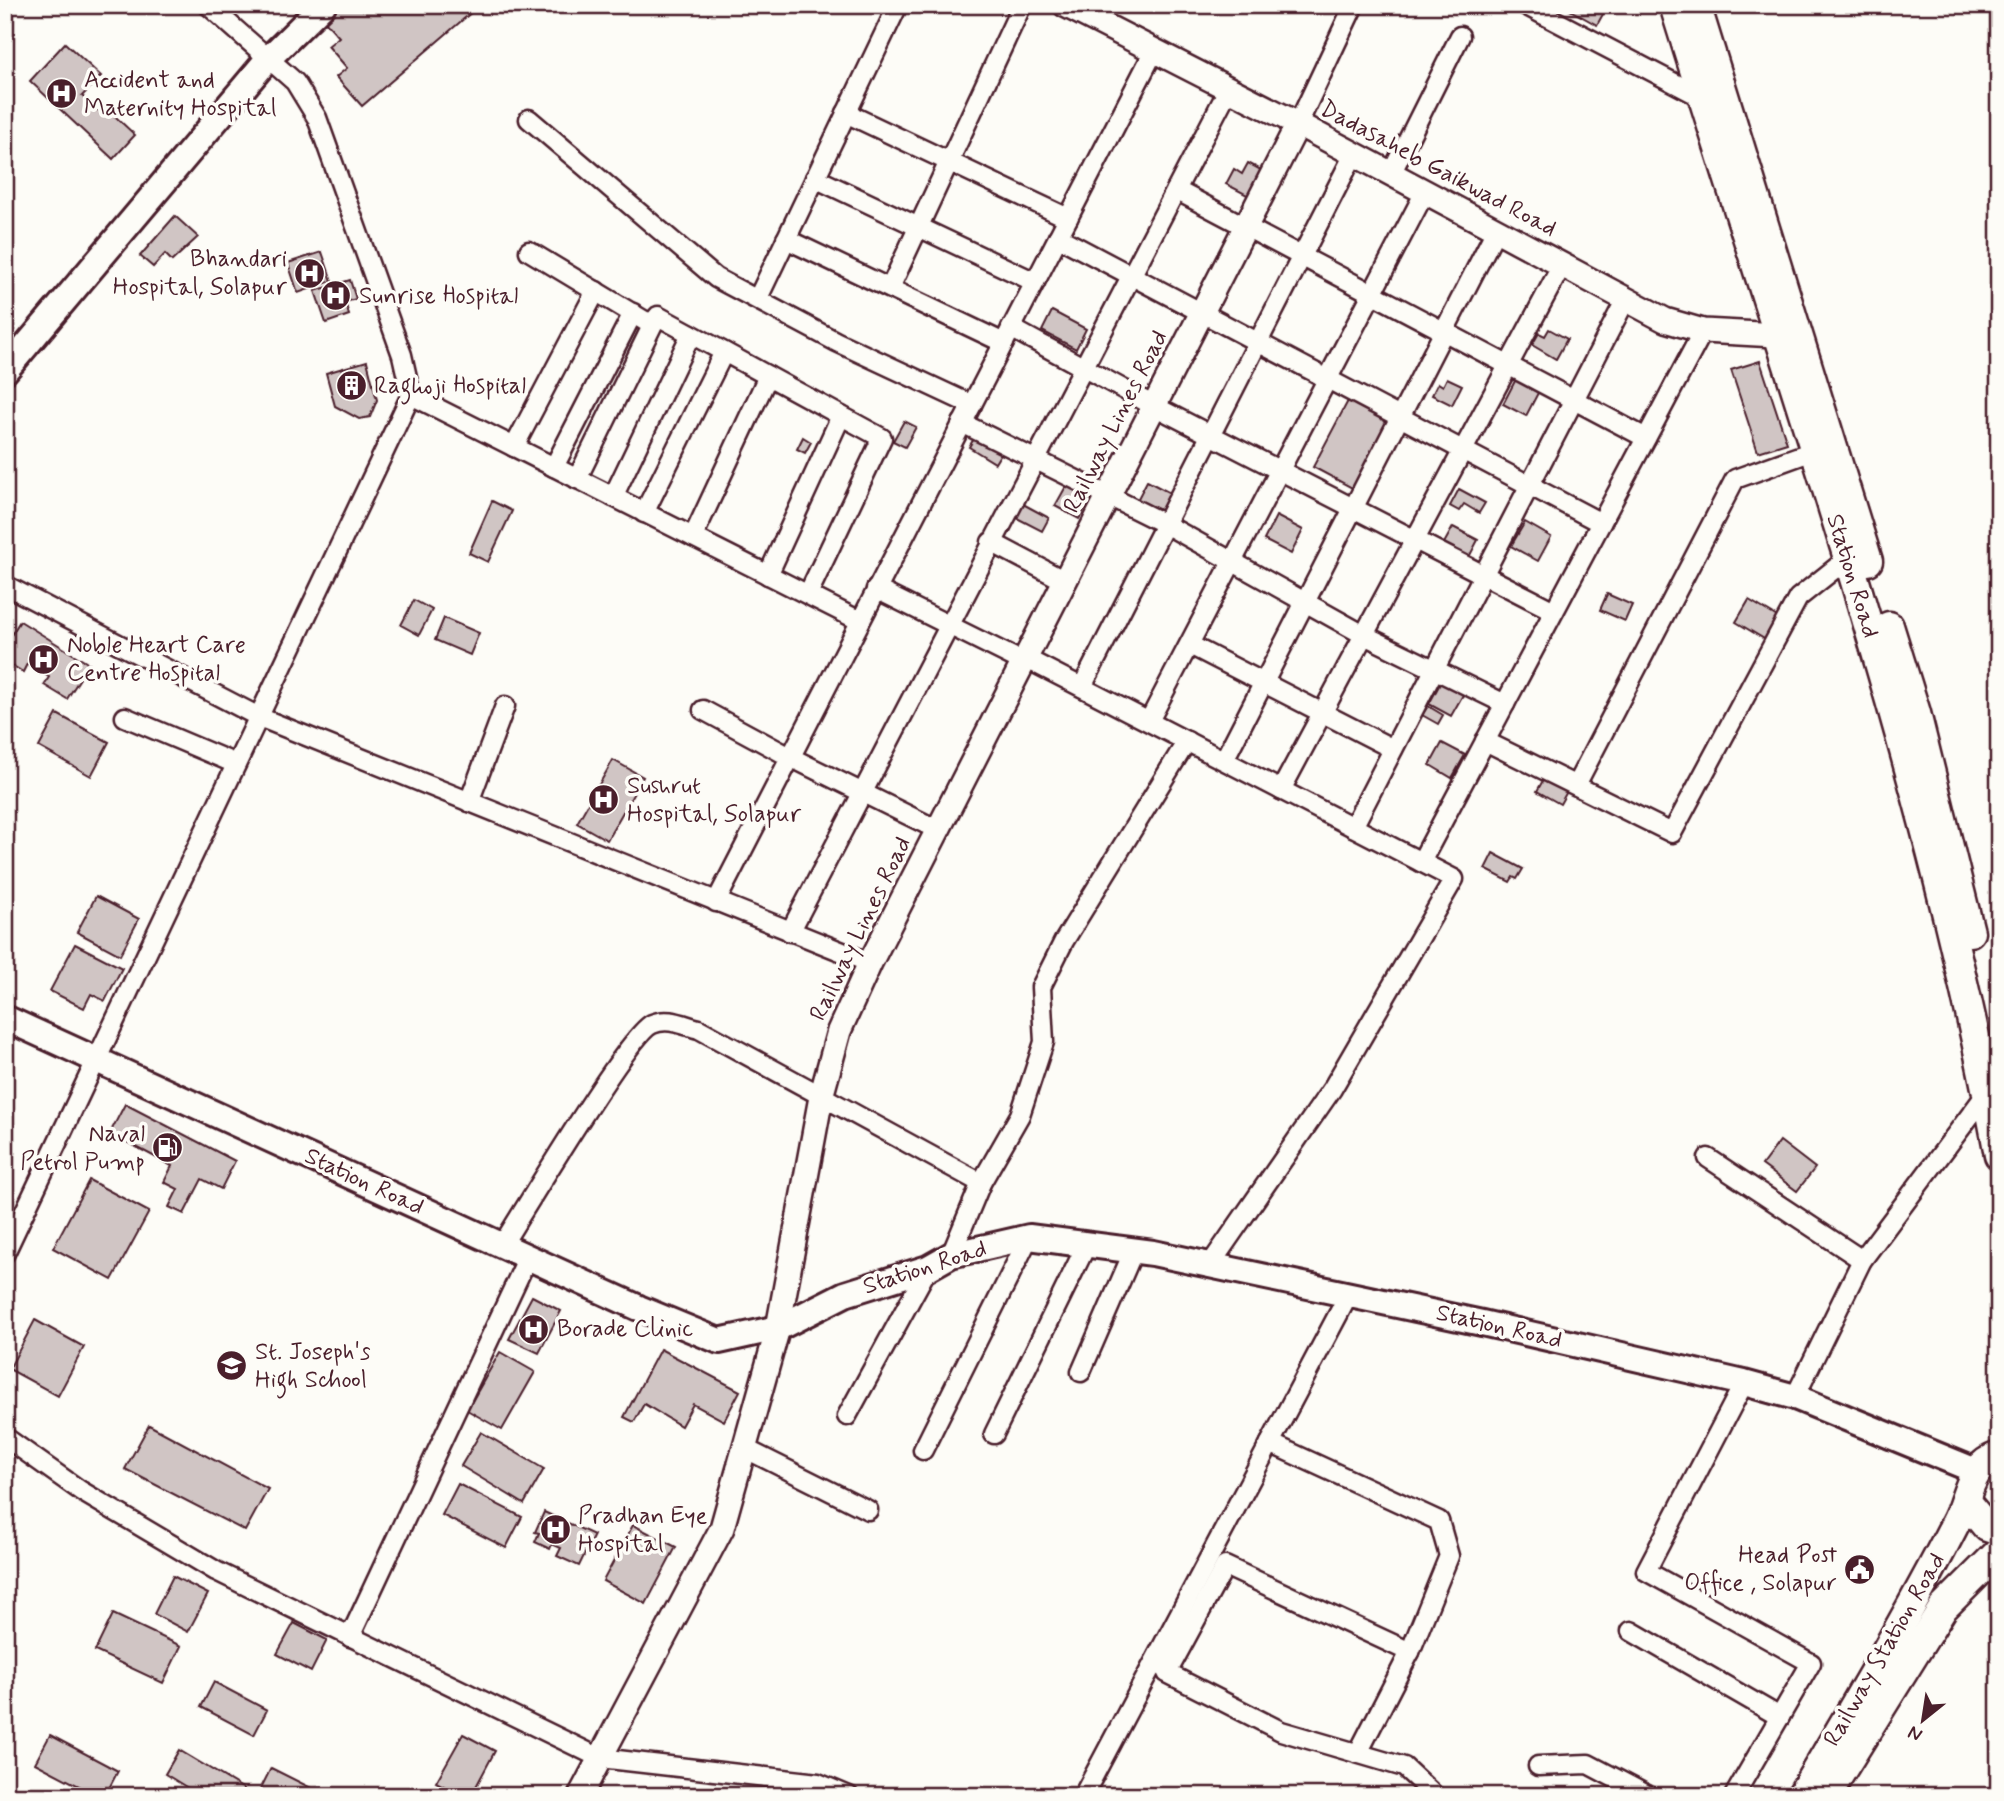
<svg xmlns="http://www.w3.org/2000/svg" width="2004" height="1801" font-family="Mynerve,sans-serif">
<rect width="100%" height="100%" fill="#fdfcf7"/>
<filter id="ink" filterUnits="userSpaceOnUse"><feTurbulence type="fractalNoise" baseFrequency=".0143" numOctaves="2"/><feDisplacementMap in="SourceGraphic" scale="14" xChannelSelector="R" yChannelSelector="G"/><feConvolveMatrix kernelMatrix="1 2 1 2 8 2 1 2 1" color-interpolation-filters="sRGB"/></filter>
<g filter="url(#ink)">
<g fill="#d0c5c4" stroke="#4a1f2b" stroke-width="2">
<polygon points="342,5 480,5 362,106 336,77 347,68 328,46 339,37 324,20"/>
<polygon points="1561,5 1608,5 1597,25"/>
<polygon points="65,43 101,76 82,96 97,110 102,104 135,135 113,159 30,81"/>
<polygon points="1248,163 1263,171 1249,196 1226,184 1234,169 1242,174"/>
<polygon points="175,216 198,237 172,261 165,254 153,267 140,256"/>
<polygon points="322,252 332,281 298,293 288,263"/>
<polygon points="350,280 356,299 345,302 349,315 326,323 315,291"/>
<polygon points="1052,311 1086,329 1076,349 1042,331"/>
<polygon points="1549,329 1567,339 1556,359 1532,345 1539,333 1545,336"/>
<polygon points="367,361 377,400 370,417 359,419 335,406 326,373"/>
<polygon points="1760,361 1787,443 1758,452 1731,370"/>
<polygon points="1447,378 1462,385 1452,405 1432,395 1438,383 1443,386"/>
<polygon points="1516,379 1539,391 1526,416 1503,404"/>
<polygon points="1349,399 1390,421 1354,489 1313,467"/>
<polygon points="904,421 916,427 905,447 893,441"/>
<polygon points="976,435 1003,450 995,463 969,447"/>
<polygon points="803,437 811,442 805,453 797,449"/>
<polygon points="1069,481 1091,498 1079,519 1055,506"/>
<polygon points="1147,481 1172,494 1160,517 1135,504"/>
<polygon points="1459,489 1485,503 1479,513 1464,504 1459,511 1450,506"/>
<polygon points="492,501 512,511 488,562 469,553"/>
<polygon points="1023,504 1049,518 1042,531 1015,517"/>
<polygon points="1276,516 1303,530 1291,554 1264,540"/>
<polygon points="1525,522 1551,537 1538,561 1511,546"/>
<polygon points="1453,527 1478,540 1468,559 1443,545"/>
<polygon points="1607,594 1632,605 1625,621 1600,610"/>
<polygon points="414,600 432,610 419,635 401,625"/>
<polygon points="1749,600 1779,618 1766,640 1736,622"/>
<polygon points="444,618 479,633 470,655 435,640"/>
<polygon points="20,621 89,664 67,699 44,685 49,677 27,664 23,672 5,661 5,645"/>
<polygon points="1442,680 1464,693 1451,716 1429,704"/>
<polygon points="1428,706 1443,715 1438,724 1422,715"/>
<polygon points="57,714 109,742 91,776 39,747"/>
<polygon points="1442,743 1465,755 1452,778 1430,765"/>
<polygon points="613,760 643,777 607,840 577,823"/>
<polygon points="1546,775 1569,788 1560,804 1537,791"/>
<polygon points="1493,853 1523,869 1517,879 1513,877 1510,882 1485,869"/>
<polygon points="96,896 139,919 120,955 77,932"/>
<polygon points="75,944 122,968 105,1001 91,994 84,1008 50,991"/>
<polygon points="125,1104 235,1161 221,1189 202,1179 184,1214 169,1207 178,1189 164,1182 172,1166 110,1133"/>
<polygon points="1780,1141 1815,1168 1797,1191 1762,1165"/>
<polygon points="89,1180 149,1212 112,1280 53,1248"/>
<polygon points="532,1296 561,1311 539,1353 509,1339"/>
<polygon points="35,1320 84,1347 58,1396 9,1369"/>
<polygon points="660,1349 740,1391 724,1421 693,1404 681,1426 644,1404 634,1422 624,1417"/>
<polygon points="500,1352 535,1372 502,1430 467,1410"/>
<polygon points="149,1425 268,1489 245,1531 125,1469"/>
<polygon points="481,1432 544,1469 524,1504 461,1466"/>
<polygon points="458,1484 522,1517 506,1548 442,1515"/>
<polygon points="544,1512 594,1535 579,1566 557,1556 561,1548 552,1544 550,1549 535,1542 539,1533 535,1532"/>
<polygon points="633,1525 676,1547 646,1604 603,1581"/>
<polygon points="173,1576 208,1594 188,1632 154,1614"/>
<polygon points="113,1614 181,1646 163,1683 95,1651"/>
<polygon points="294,1623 327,1640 311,1672 277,1654"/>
<polygon points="214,1682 267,1710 254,1735 201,1707"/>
<polygon points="463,1734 495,1751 471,1796 462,1796 436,1782"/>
<polygon points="50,1735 118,1771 105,1796 98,1796 35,1763"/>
<polygon points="179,1750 244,1789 240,1796 201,1796 165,1774"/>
<polygon points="271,1768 313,1789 309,1796 257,1796"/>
</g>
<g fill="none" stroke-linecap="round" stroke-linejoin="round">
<defs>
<g id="minor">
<polyline points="1525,5 1703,98"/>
<polyline points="846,113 1068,218"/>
<polyline points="529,119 716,278 837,342 972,405"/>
<polyline points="1298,124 1354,5"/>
<polyline points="1391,174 1460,36"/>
<polyline points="815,178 1035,282"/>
<polyline points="1176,190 1646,438"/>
<polyline points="1058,237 1601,523"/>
<polyline points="786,239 1004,343"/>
<polyline points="529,251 645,321 654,322 658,316 882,438 808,594"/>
<polyline points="890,288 1022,5"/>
<polyline points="758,298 898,5"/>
<polyline points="1011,328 1154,406 1554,611"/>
<polyline points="411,395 860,621"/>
<polyline points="962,423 1165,524 1364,635 1505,704"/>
<polyline points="514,447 596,291"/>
<polyline points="554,467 633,313"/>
<polyline points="577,479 654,322"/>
<polyline points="613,497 691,334"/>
<polyline points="644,513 724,352"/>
<polyline points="693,537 768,376"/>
<polyline points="991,542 1065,581"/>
<polyline points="768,575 841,416"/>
<polyline points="5,585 259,717 870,963"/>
<polyline points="876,589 1023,662"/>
<polyline points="1190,645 1393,749"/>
<polyline points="1025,658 1454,879 1332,1089 1210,1265"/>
<polyline points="1082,687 1354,154"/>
<polyline points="703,710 790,757 938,830"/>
<polyline points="125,717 236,764"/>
<polyline points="1149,721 1425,192"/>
<polyline points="1485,741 1672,833 1798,598 1847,559"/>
<polyline points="1224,760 1496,230"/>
<polyline points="1576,785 1735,479 1813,451"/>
<polyline points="1281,790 1562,265"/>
<polyline points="469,802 505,706"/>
<polyline points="1353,827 1626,299"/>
<polyline points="1421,862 1703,331"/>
<polyline points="716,902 1154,51"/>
<polyline points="790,932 1228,90"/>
<polyline points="1708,1158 1862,1260"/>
<path d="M502,1245c22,-34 126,-210 150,-221 16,-7 31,1 47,5l282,154"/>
<polyline points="5,1253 411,395 402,355 317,118 295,82 208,5"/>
<polyline points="951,1255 981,1183 1020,1115 1044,1042 1041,987 1064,941 1187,741"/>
<polyline points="1081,1372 1134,1250"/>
<polyline points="1795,1397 1862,1260 1987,1093"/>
<polyline points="847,1416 928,1268"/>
<polyline points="994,1434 1087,1244"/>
<polyline points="5,1437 81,1491 216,1571 600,1758 818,1783 849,1796"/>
<polyline points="1270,1443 1439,1521 1449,1556 1410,1652"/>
<polyline points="744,1448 868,1510"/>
<polyline points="923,1450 1029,1237"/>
<polyline points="1631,1631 1780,1717"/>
<polyline points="350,1637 528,1257"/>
<polyline points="1358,1753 1410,1652 1225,1566 1167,1673 1281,1731 1404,1767 1435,1796"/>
<polyline points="1538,1766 1588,1764 1649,1796"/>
<polyline points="1083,1796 1349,1294"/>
<polyline points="1734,1796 1811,1663 1646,1571 1744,1383"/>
</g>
<g id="tertiary">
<polyline points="1065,5 1298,124 1665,320 1703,331 1795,336"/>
<polyline points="580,1796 722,1528 778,1328 821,1097 839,1031 870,963 1298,124"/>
</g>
<g id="secondary">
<polyline points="5,371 267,60 323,5"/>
<polyline points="5,1018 639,1308 719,1341 778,1328 845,1294 928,1268 951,1255 1029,1237 1153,1253 1482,1323 1744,1383 1795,1397 1976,1471"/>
</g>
<g id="primary">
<path d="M1674,5c117,379 253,760 325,1150"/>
<polyline points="1696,5 1868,561"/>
<polyline points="1889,626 1916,713 1970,932"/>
<polyline points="1966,1502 1987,1527 1999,1531"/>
<path d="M1801,1796c54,-91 108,-182 156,-276 12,-24 12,-55 42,-64"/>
<polyline points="1826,1796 1943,1608 1999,1552"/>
</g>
</defs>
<use href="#minor" stroke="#4a1f2b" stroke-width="23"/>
<use href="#tertiary" stroke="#4a1f2b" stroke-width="28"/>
<use href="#secondary" stroke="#4a1f2b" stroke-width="30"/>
<use href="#primary" stroke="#4a1f2b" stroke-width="33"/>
<use href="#minor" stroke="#fdfcf7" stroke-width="18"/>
<use href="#tertiary" stroke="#fdfcf7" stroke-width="23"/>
<use href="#secondary" stroke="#fdfcf7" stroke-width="24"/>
<use href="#primary" stroke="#fdfcf7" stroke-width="28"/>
</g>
</g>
<defs>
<symbol id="hospital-disc" viewBox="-11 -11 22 22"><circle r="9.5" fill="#4a1f2b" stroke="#fdfcf7"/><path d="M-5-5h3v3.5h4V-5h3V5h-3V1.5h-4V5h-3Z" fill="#fff"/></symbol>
<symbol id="building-disc" viewBox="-11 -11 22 22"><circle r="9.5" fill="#4a1f2b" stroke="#fdfcf7"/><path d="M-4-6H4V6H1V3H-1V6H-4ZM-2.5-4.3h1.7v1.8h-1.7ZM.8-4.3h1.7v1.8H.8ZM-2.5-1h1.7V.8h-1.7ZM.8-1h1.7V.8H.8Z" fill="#fff"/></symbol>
<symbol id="fuel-disc" viewBox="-11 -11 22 22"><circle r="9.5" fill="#4a1f2b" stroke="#fdfcf7"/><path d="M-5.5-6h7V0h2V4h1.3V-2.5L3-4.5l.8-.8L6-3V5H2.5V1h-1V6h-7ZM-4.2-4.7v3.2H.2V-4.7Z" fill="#fff"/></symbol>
<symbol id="school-disc" viewBox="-11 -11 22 22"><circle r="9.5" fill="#4a1f2b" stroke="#fdfcf7"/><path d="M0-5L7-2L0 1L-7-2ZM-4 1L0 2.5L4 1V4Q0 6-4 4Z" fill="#fff"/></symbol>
<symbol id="civic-disc" viewBox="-11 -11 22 22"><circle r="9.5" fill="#4a1f2b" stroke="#fdfcf7"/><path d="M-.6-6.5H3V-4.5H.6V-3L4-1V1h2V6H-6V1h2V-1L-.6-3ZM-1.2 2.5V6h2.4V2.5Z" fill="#fff"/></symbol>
</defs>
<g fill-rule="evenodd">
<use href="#hospital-disc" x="44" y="76" width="35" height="35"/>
<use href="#hospital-disc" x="292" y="256" width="35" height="35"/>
<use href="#hospital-disc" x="318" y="278" width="35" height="35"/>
<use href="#building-disc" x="334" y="368" width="35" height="35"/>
<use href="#hospital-disc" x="26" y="642" width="35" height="35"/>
<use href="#hospital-disc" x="586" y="782" width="35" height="35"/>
<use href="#fuel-disc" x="150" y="1130" width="35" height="35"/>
<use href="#hospital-disc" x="516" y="1312" width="35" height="35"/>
<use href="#school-disc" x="214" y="1348" width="35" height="35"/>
<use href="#hospital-disc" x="538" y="1512" width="35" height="35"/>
<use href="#civic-disc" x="1842" y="1552" width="35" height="35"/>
</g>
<g text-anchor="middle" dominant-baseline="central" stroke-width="7" stroke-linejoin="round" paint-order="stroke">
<g font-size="24" fill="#4a1f2b" stroke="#fdfcf7" text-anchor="start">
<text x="84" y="80">Accident and<tspan x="84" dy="28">Maternity Hospital</tspan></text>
<text x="287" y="259" text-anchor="end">Bhandari<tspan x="287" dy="28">Hospital, Solapur</tspan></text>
<text x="359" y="296">Sunrise Hospital</text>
<text x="374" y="386">Raghoji Hospital</text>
<text x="67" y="645">Noble Heart Care<tspan x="67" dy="28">Centre Hospital</tspan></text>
<text x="627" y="786">Sushrut<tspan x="627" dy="28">Hospital, Solapur</tspan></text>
<text x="145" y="1134" text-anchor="end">Naval<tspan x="145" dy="28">Petrol Pump</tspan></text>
<text x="557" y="1329">Borade Clinic</text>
<text x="255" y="1352">St. Joseph's<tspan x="255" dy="28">High School</tspan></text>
<text x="578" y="1516">Pradhan Eye<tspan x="578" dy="28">Hospital</tspan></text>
<text x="1837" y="1555" text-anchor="end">Head Post<tspan x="1837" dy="28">Office , Solapur</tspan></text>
</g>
<g font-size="24" fill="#4a1f2b" stroke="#fdfcf7">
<text transform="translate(1438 169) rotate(28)">Dadasaheb Gaikwad Road</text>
<text transform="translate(1116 422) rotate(-63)">Railway Lines Road</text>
<text transform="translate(1852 576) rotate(73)">Station Road</text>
<text transform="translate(861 929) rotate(-64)">Railway Lines Road</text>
<text transform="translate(364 1182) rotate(25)">Station Road</text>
<text transform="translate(925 1268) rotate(-18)">Station Road</text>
<text transform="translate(1499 1327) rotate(13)">Station Road</text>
<text transform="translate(1885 1650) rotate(-60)">Railway Station Road</text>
</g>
</g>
<rect width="2004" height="1801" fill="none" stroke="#fdfcf7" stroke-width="28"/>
<rect x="14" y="14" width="1976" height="1773" fill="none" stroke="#4a1f2b" stroke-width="2.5" filter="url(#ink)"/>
<g transform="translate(1923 1720) rotate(210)" stroke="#fdfcf7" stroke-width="5" paint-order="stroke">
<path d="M0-5L12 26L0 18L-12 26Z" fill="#4a1f2b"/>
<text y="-10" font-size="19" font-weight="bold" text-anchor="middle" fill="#4a1f2b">N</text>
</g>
</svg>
